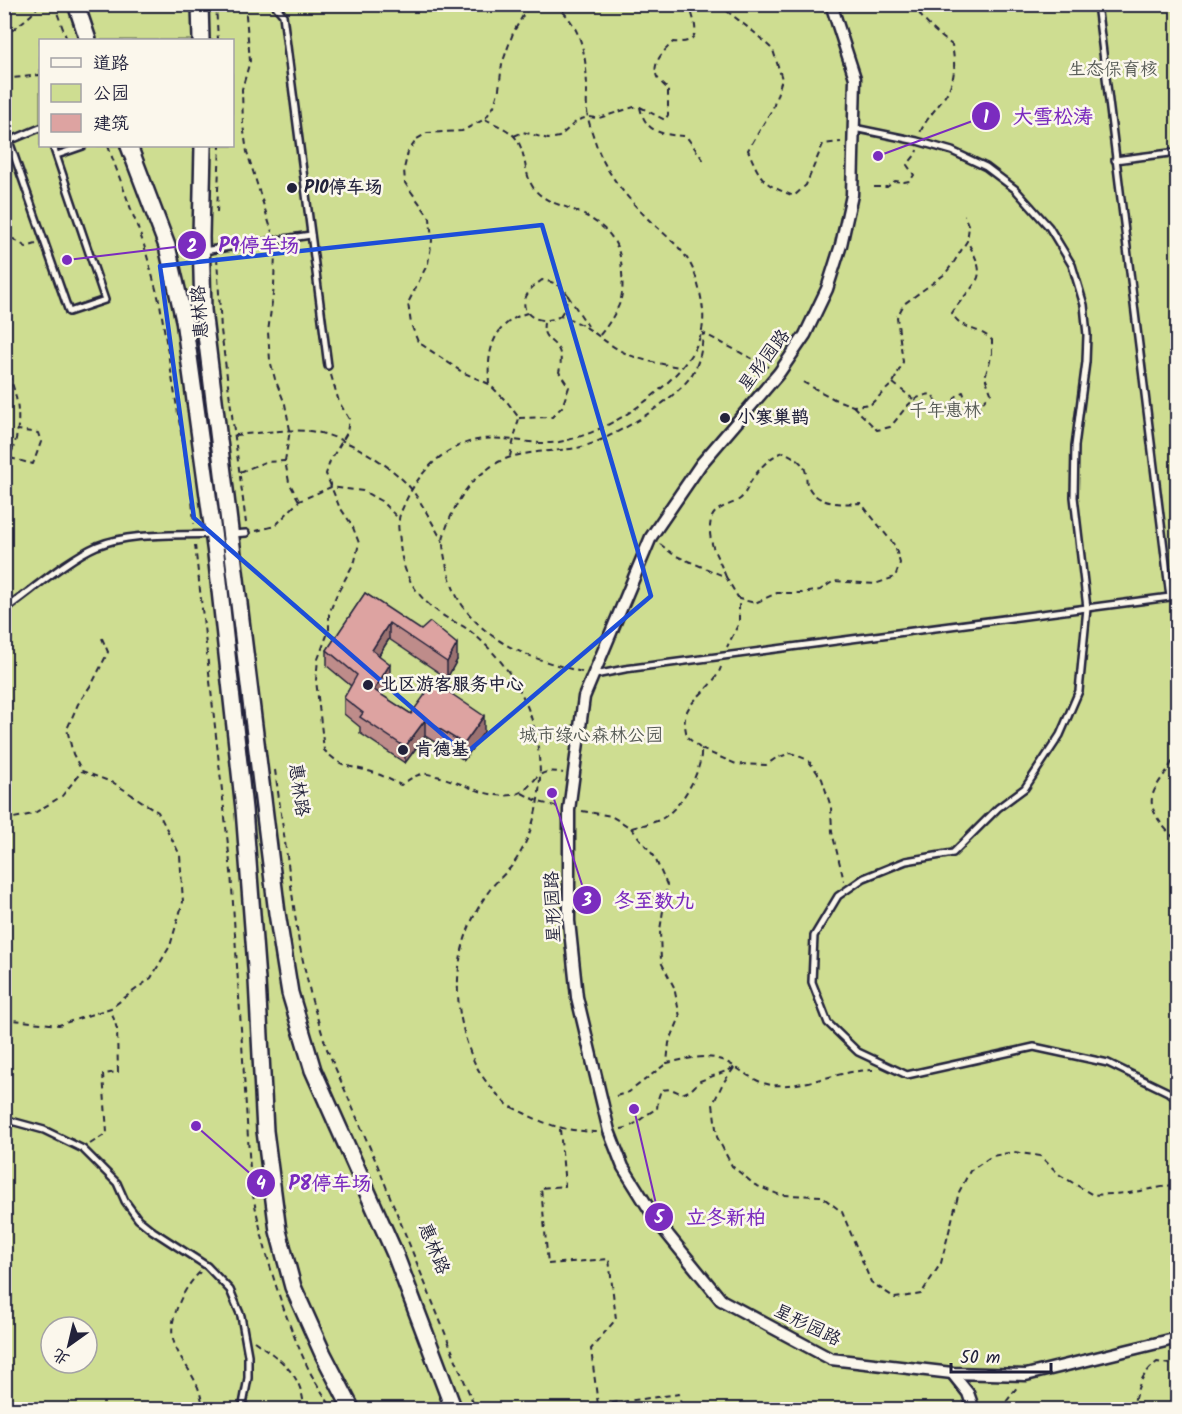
<svg xmlns="http://www.w3.org/2000/svg" width="1182" height="1414" font-family="Kalam,'LXGW WenKai TC',sans-serif">
<rect width="100%" height="100%" fill="#fbf7ec"/>
<filter id="ink" filterUnits="userSpaceOnUse"><feTurbulence type="fractalNoise" baseFrequency=".0167" numOctaves="2"/><feDisplacementMap in="SourceGraphic" scale="12" xChannelSelector="R" yChannelSelector="G"/><feConvolveMatrix kernelMatrix="1 2 1 2 8 2 1 2 1" color-interpolation-filters="sRGB"/></filter>
<g filter="url(#ink)">
<path fill="#cedd91" stroke="#788066" stroke-width="1.5" fill-rule="evenodd" d="M5,5h1172v1404l-1172,1zM40,40h192v106h-192zM51,1327h36v36h-36z"/>
<g fill="none" stroke-linecap="round" stroke-linejoin="round">
<defs>
<g id="service">
<polyline points="274,4 283,15 328,366"/>
<polyline points="40,128 9,141 69,312 105,300 53,146"/>
<polyline points="854,128 917,141 952,151 986,167 1015,189 1049,227 1072,265 1084,305 1087,335 1086,362 1075,446 1074,497 1087,608 1079,691 1060,735 1025,788 998,808 953,853 906,861 864,878 838,896 814,936 812,982 828,1023 858,1052 907,1075 1034,1047 1108,1063 1168,1092 1178,1100"/>
<polyline points="57,155 83,146"/>
<polyline points="1115,160 1178,152"/>
<polyline points="203,251 311,235"/>
<polyline points="231,534 246,533"/>
<path d="M4,610c27,-19 65,-52 93,-64 35,-14 79,-10 116,-12"/>
<polyline points="595,675 625,669 1170,597 1097,4"/>
<polyline points="4,1119 44,1130 83,1149 117,1183 125,1201 138,1219 153,1231 207,1266 230,1290 241,1316 248,1355 248,1378 242,1410"/>
</g>
<g id="minor">
<polyline points="831,4 855,78 852,195 841,245 827,289 805,335 779,373 701,464 651,537 584,697 569,810 569,921 577,997 609,1131 623,1167 656,1220 721,1300 831,1359 952,1373 1026,1375 1178,1338"/>
<polyline points="952,1373 968,1393 974,1410"/>
</g>
<g id="secondary">
<polyline points="76,4 88,40"/>
<polyline points="200,4 201,40"/>
<polyline points="129,146 167,246 184,320 216,554 244,809 257,980 265,1131 278,1231 293,1287 323,1354 352,1410"/>
<polyline points="203,146 201,237 203,310 277,913 290,993 313,1070 395,1254 454,1410"/>
</g>
</defs>
<use href="#service" stroke="#22223b" stroke-width="10"/>
<use href="#minor" stroke="#22223b" stroke-width="15"/>
<use href="#secondary" stroke="#22223b" stroke-width="20"/>
<g stroke="#22223b" stroke-width="2" stroke-dasharray="6 4.5" stroke-linecap="butt">
<polyline points="54,4 67,40"/>
<polyline points="216,4 218,40"/>
<polyline points="245,4 250,61 242,89 243,125 247,152 272,232"/>
<path d="M555,4c27,23 31,50 32,83 0,10 -1,21 1,31 2,9 6,20 9,29 10,27 29,49 48,69 22,22 44,34 52,65 10,37 10,55 -15,86 -28,34 -79,67 -123,75 -26,4 -52,-6 -76,-3 -38,5 -65,33 -79,66 -2,5 -5,10 -5,15 -2,7 1,16 1,23 2,33 18,57 47,75 6,4 14,6 20,11 13,9 28,25 38,38 24,32 34,67 35,107 0,31 -10,70 -30,94 -7,8 -15,14 -21,23 -26,36 -36,79 -29,123 5,26 12,51 29,71 5,5 10,12 15,17 6,5 14,8 20,11 26,14 45,18 74,19"/>
<path d="M718,4l37,29 18,17 9,29 -9,29 -25,42c13,31 15,34 46,46l12,-11 17,-41 18,-2"/>
<path d="M914,4c8,18 23,29 38,41 2,12 4,26 -1,39 -6,18 -24,31 -31,49"/>
<polyline points="4,37 31,15 40,4"/>
<polyline points="4,79 40,75"/>
<path d="M640,107c5,26 23,28 46,29l18,25"/>
<path d="M485,119c9,5 21,9 28,16 15,15 9,39 22,55 11,13 28,15 41,21 30,14 45,29 46,62 1,13 1,25 -5,36 -5,10 -11,19 -18,27"/>
<path d="M514,136l9,-4 25,7 11,-2 19,-17 10,-3 11,1 35,-11h6l25,13 3,-5v-26c-3,-3 -9,-8 -11,-12 -6,-14 7,-26 16,-35 26,2 25,-11 18,-31l6,-7"/>
<polyline points="108,146 144,245 160,304 192,499 194,524"/>
<polyline points="874,187 887,187 895,181 904,182 910,181 914,175 907,165 916,154 917,150"/>
<polyline points="217,212 220,146"/>
<polyline points="4,233 26,247 36,244"/>
<polyline points="4,247 11,238"/>
<polyline points="275,249 274,287 268,332 270,360 275,379 285,404 290,430 285,461 289,482 299,501"/>
<polyline points="217,257 221,330 246,523"/>
<polyline points="568,296 588,326"/>
<path d="M560,316l5,-8 3,-13c-7,-10 -14,-13 -26,-15 -5,4 -11,7 -14,13 -14,22 15,34 32,23 30,8 40,25 65,37 17,8 37,11 55,14"/>
<path d="M4,365c17,32 21,70 0,101"/>
<path d="M331,375l8,27 10,17 -2,14 -17,28 -4,13 13,32 13,19 7,18 -4,18 -19,35 -7,18v16l-11,29 -2,21 8,70c20,20 27,15 51,23 9,3 17,8 26,12 6,-4 14,-10 21,-11 3,-1 10,1 14,2 25,5 49,23 76,19 25,-4 19,-30 51,-22"/>
<polyline points="803,382 834,399 853,406 871,404 893,383 903,362 897,317 904,304 945,274 954,262 967,241 969,227 964,215"/>
<polyline points="893,383 913,399"/>
<path d="M489,384c-2,-33 3,-60 38,-71"/>
<path d="M853,406l24,24 13,-3c14,-15 19,-31 42,-33l7,12 9,3 10,-15 5,-2 7,21 5,-2 16,-18 -6,-16 7,-23v-14c-14,-14 -30,-8 -40,-27 23,-35 39,-30 15,-72"/>
<path d="M519,418l33,-1 10,-10 7,-20 -10,-15c9,-35 -19,-25 -15,-49"/>
<path d="M235,435c25,-2 50,-6 74,-4 32,3 84,34 103,59 12,16 21,35 31,52"/>
<polyline points="510,456 519,418 508,403 489,384 462,372 418,342 411,324 408,303 428,263 432,241 430,218 405,183 404,169 408,152 417,139 427,133 462,131 485,119 494,106 499,89 502,64 513,33 525,12 534,4"/>
<polyline points="10,458 33,464 41,442 38,433 18,430"/>
<polyline points="240,472 265,462 285,461"/>
<polyline points="256,531 275,526 299,501 331,487 363,491 381,501 399,519"/>
<polyline points="660,544 674,555 726,577 739,599 739,623 727,647"/>
<path d="M195,545l36,327 20,313c12,64 30,126 58,185 7,14 16,26 24,40"/>
<path d="M726,577c-7,-19 -20,-35 -15,-57 3,-14 20,-14 29,-21 5,-4 7,-11 10,-16 8,-13 19,-27 34,-31 8,4 19,10 21,18 2,5 1,10 2,14 9,22 34,20 54,19l34,43 5,17 -5,14 -20,7 -41,-3 -14,9 -18,3h-25l-22,10 -16,-4"/>
<path d="M1172,605c7,29 5,58 5,87 0,21 1,43 -3,64 -4,17 -25,31 -22,49 3,14 16,27 26,37"/>
<path d="M582,672c-29,-8 -60,-16 -85,-33 -14,-9 -29,-24 -38,-39 -7,-10 -16,-44 -16,-57 0,-14 16,-46 26,-57 5,-7 14,-13 20,-18 25,-19 59,-15 88,-20 31,-6 96,-46 114,-72 9,-14 11,-27 12,-43l65,34"/>
<polyline points="701,749 736,764 766,765 776,758 791,753 808,760 822,779 831,807 832,832 844,881"/>
<polyline points="275,770 299,943 312,1001 327,1049 377,1164 476,1410"/>
<polyline points="522,793 539,802 559,807"/>
<path d="M582,811l29,5 20,12 23,28 13,29 -7,45 1,32 13,25 6,30 -11,26 -2,20c15,-3 36,-9 51,-4 19,5 32,23 54,26 34,3 67,-15 101,-15"/>
<polyline points="4,820 33,814 62,796 82,771"/>
<path d="M632,828c10,-3 23,-5 31,-10 19,-12 40,-48 38,-69l-14,-12c-1,-6 -3,-13 -2,-19 2,-18 29,-30 36,-51"/>
<polyline points="4,1019 59,1025 111,1008 151,978 170,946 183,902 180,855 158,812 114,783 82,771 73,754 67,729 78,704 93,682 108,652 101,636"/>
<polyline points="734,1068 723,1083 713,1104 717,1137 732,1166 755,1185 780,1195 821,1196 842,1212 871,1282 895,1298 921,1294 941,1263 959,1192 970,1171 992,1156 1014,1152 1040,1156 1060,1175 1093,1195 1129,1193 1178,1184"/>
<polyline points="616,1096 629,1092 667,1063"/>
<polyline points="560,1129 565,1186 541,1188 548,1264 609,1259 616,1319 591,1349 598,1405 679,1394 682,1410"/>
<path d="M621,1129c15,-2 23,-15 36,-20l1,-10 3,-9 10,-1 11,5 9,-4 9,-9 34,-13"/>
<polyline points="90,1144 107,1133 103,1074 118,1072 117,1029 111,1010"/>
<path d="M200,1272c-11,11 -19,24 -24,39 -12,33 7,45 20,72 4,8 6,18 8,27"/>
<path d="M254,1341c27,19 49,33 50,69"/>
<polyline points="1000,1410 1018,1386"/>
<path d="M1132,1410c5,-20 8,-35 25,-48l13,2 8,-1"/>
</g>
<use href="#service" stroke="#fbf7ec" stroke-width="5"/>
<use href="#minor" stroke="#fbf7ec" stroke-width="10"/>
<use href="#secondary" stroke="#fbf7ec" stroke-width="15"/>
</g>
<polygon fill="#be8c8a" stroke="#22223b" stroke-width="1.5" points="365,593 457,660 447,678 389,639 379,655 390,680 381,695 411,714 484,732 464,760 425,736 405,763 360,733 360,727 344,714 344,698 351,686 327,666 327,650"/>
<g fill="#9b7271" stroke="#22223b" stroke-width="1.5">
<polygon points="389,623 389,639 372,666 372,650"/>
<polygon points="457,644 457,660 447,678 447,662"/>
<polygon points="390,664 390,680 374,706 374,690"/>
<polygon points="484,716 484,732 464,760 464,744"/>
<polygon points="425,720 425,736 405,763 405,747"/>
</g>
<polygon fill="#dda3a1" stroke="#22223b" stroke-width="1.5" points="365,593 421,630 430,622 457,644 447,662 389,623 372,650 390,664 374,690 411,714 434,682 484,716 464,744 425,720 405,747 360,717 363,713 344,698 357,675 327,650"/>
</g>
<path fill="none" stroke="#1d4ed8" stroke-width="4.5" stroke-linejoin="round" d="M542,225l109,371 -186,158 -271,-236 -34,-252z"/>
<g fill="#22223b" stroke="#fbf7ec" stroke-width="2">
<circle cx="292" cy="188" r="6"/>
<circle cx="725" cy="418" r="6"/>
<circle cx="368" cy="685" r="6"/>
<circle cx="403" cy="750" r="6"/>
</g>
<g text-anchor="middle" dominant-baseline="central" stroke-width="5" stroke-linejoin="round" paint-order="stroke">
<g font-size="18" fill="#565a55" stroke="#fbf7ec">
<text x="1113" y="70">生态保育核</text>
<text x="945" y="411">千年惠林</text>
<text x="591" y="736">城市绿心森林公园</text>
</g>
<g font-size="18" font-weight="bold" fill="#22223b" stroke="#fbf7ec" text-anchor="start">
<text x="304" y="188">P10停车场</text>
<text x="737" y="418">小寒巢鹊</text>
<text x="380" y="685">北区游客服务中心</text>
<text x="415" y="750">肯德基</text>
</g>
<g font-size="18" fill="#22223b" stroke="#fbf7ec">
<text transform="translate(201 312) rotate(-94)">惠林路</text>
<text transform="translate(765 361) rotate(-53)">星形园路</text>
<text transform="translate(298 790) rotate(82)">惠林路</text>
<text transform="translate(554 907) rotate(-92)">星形园路</text>
<text transform="translate(433 1249) rotate(68)">惠林路</text>
<text transform="translate(807 1326) rotate(26)">星形园路</text>
</g>
</g>
<path fill="none" stroke="#7b2cbf" stroke-width="2" d="M878 156L986 116M67 260L192 245M552 793L587 900M196 1126L261 1183M634 1109L659 1217"/>
<g fill="#7b2cbf" stroke="#fbf7ec" stroke-width="2">
<circle cx="878" cy="156" r="6"/>
<circle cx="67" cy="260" r="6"/>
<circle cx="552" cy="793" r="6"/>
<circle cx="196" cy="1126" r="6"/>
<circle cx="634" cy="1109" r="6"/>
<circle cx="986" cy="116" r="15"/>
<circle cx="192" cy="245" r="15"/>
<circle cx="587" cy="900" r="15"/>
<circle cx="261" cy="1183" r="15"/>
<circle cx="659" cy="1217" r="15"/>
</g>
<g font-size="18" text-anchor="middle" font-weight="bold" fill="#fff">
<text x="986" y="123">1</text>
<text x="192" y="252">2</text>
<text x="587" y="906">3</text>
<text x="261" y="1189">4</text>
<text x="659" y="1223">5</text>
</g>
<g font-size="20" text-anchor="middle" font-weight="bold" fill="#7b2cbf" stroke="#fbf7ec" stroke-width="5" stroke-linejoin="round" paint-order="stroke">
<text x="1053" y="123">大雪松涛</text>
<text x="259" y="252">P9停车场</text>
<text x="654" y="907">冬至数九</text>
<text x="330" y="1190">P8停车场</text>
<text x="726" y="1224">立冬新柏</text>
</g>
<rect width="1182" height="1414" fill="none" stroke="#fbf7ec" stroke-width="24"/>
<rect x="12" y="12" width="1158" height="1390" fill="none" stroke="#22223b" stroke-width="2" filter="url(#ink)"/>
<rect x="39" y="39" width="195" height="108" fill="#fbf7ec" stroke="#a4a2a5" stroke-width="1.5"/>
<rect x="51" y="58" width="30" height="9" fill="#fbf7ec" stroke="#a4a2a5" stroke-width="1.5"/>
<text x="93" y="69" font-size="18" fill="#22223b">道路</text>
<rect x="51" y="84" width="30" height="18" fill="#cedd91" stroke="#a4a2a5" stroke-width="1.5"/>
<text x="93" y="99" font-size="18" fill="#22223b">公园</text>
<rect x="51" y="114" width="30" height="18" fill="#dda3a1" stroke="#a4a2a5" stroke-width="1.5"/>
<text x="93" y="129" font-size="18" fill="#22223b">建筑</text>
<g transform="translate(69 1345) rotate(214)"><circle r="28" fill="#fbf7ec" stroke="#a4a2a5" stroke-width="1.5"/>
<path d="M0-4.5L10 22L0 15L-10 22Z" fill="#22223b"/>
<text y="-9" font-size="16" font-weight="bold" text-anchor="middle" fill="#22223b">北</text>
</g>
<path d="M951 1363v9h100v-9" fill="none" stroke="#22223b" stroke-width="3"/>
<text x="960" y="1363" font-size="18" fill="#22223b" stroke="#fbf7ec" stroke-width="4.5" paint-order="stroke">50 m</text>
</svg>
